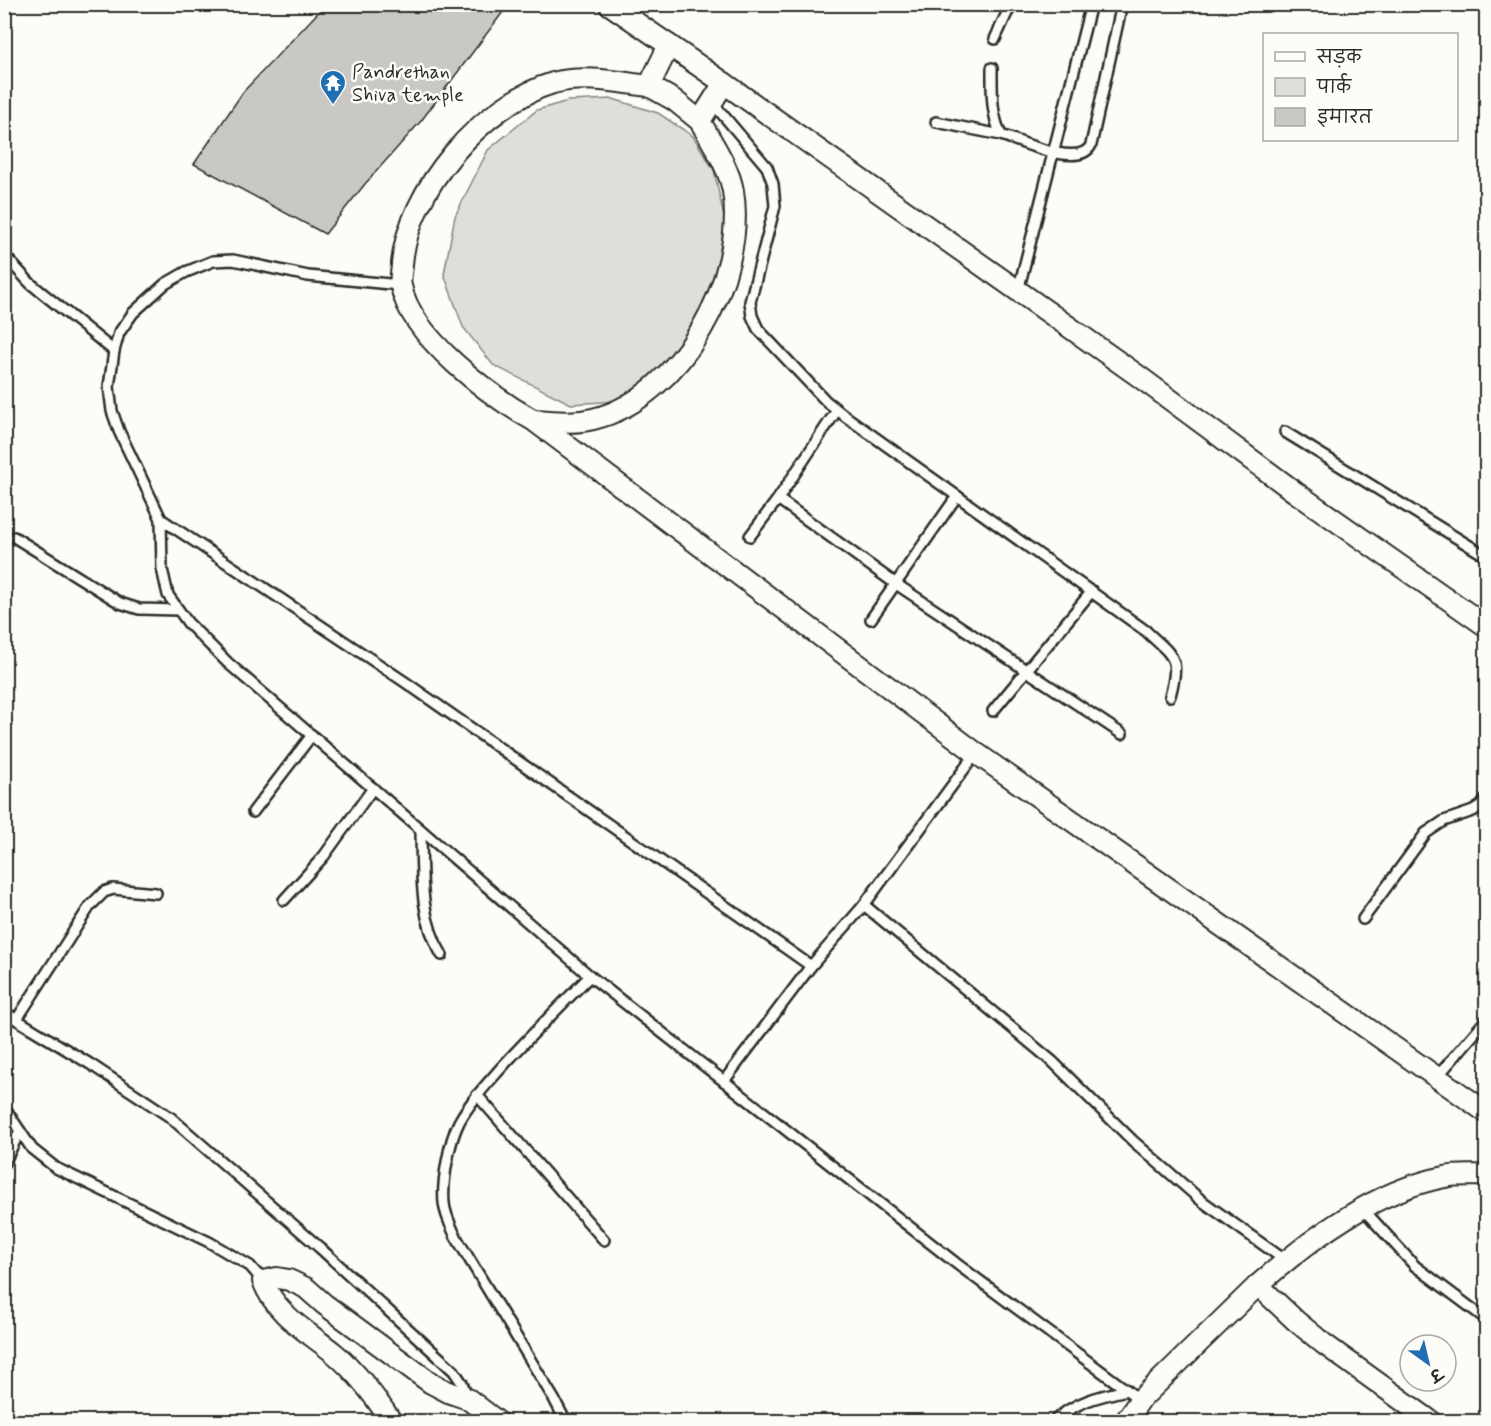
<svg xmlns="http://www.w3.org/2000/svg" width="1491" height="1426" font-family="Mynerve,'Playpen Sans Deva',sans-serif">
<rect width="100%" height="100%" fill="#fdfcf7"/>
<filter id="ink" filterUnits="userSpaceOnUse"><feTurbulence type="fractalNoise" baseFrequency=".0167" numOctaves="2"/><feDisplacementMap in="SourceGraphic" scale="12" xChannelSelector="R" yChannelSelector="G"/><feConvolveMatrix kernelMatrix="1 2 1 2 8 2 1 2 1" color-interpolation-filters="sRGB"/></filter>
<g filter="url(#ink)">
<polygon fill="#dfdeda" stroke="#858482" stroke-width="1.5" points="613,99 658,113 693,136 714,170 728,236 699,326 673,362 620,401 571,404 493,365 463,327 444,274 455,216 488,150 537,110 568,101"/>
<polygon fill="#c9c8c4" stroke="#2b2b2b" stroke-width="1.5" points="326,4 509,4 421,121 365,184 325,234 194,164 243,92"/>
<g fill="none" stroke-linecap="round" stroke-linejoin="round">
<defs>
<g id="service">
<polyline points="995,39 1007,13 1014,4"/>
<path d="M992,68c0,24 -1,45 9,67 19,6 79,34 90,10l31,-141"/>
<path d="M712,102l55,65 6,17 2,22 -25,96 2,14 6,13 68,72 19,15 301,215c27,26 35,25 24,65"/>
<polyline points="936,122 1001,135"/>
<polyline points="4,255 30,283 114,351"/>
<polyline points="400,285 308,276 233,260 213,261 186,272 165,284 133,313 119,333 114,351 109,387 112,411 119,431 161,519 162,569 168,595 188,623 228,663 590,976 957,1264 1140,1400"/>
<polyline points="1018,291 1091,4"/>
<polyline points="1285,432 1486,556"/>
<polyline points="778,499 896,584 1122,734"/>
<polyline points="161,519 405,682 811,966"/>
<polyline points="750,536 778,499 837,410"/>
<polyline points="14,537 120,603 139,609 178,610"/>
<polyline points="871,619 957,496"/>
<polyline points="993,711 1092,591"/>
<polyline points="253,812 312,735"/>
<path d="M421,830c1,42 -2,88 21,125"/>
<polyline points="284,900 324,856 373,788"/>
<polyline points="864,905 1053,1062 1133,1141 1202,1201 1286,1261"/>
<polyline points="1363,919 1426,833 1444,821 1473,811 1481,806 1486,799"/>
<polyline points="4,1012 90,1064 170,1117 320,1248 454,1371 462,1383 467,1397"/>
<polyline points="17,1019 90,906 104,892 113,889 156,893"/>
<polyline points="1437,1077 1486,1020"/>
<polyline points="724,1081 811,966 864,905 976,753"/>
<polyline points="477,1095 604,1240"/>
<polyline points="4,1107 32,1149 56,1168 209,1242 250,1266 263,1281"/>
<polyline points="4,1163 20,1131"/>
<polyline points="1362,1208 1415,1266 1486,1319"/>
<path d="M566,1422l-12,-23 -98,-162c-5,-11 -11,-22 -12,-34 -2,-22 5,-61 15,-81 11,-20 27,-37 42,-54 29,-32 59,-62 89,-92"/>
<path d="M1053,1422c21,-20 46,-26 74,-32"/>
</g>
<g id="minor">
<polyline points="609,4 724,83 1137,375 1295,492 1486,626"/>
<path d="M669,45l-20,41c-31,-4 -65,-11 -96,-3 -70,21 -145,107 -151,181 0,7 -3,16 -1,22 10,51 89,110 132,134l443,333 510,359"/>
<polyline points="649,86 674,100 700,121"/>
<path d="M534,420c20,1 39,4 59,-1 88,-21 154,-142 140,-228 -4,-24 -21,-48 -33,-70l24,-38"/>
<path d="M392,1422c-17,-25 -35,-50 -58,-69 -27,-22 -58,-38 -71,-72l14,-3 12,2 17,8 18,16 107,79 17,9 20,7 30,23"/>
<polyline points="1125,1422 1140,1400 1258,1285"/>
<path d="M1432,1422l-108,-78 -28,-23 -38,-36c52,-46 117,-95 187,-108 13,-3 28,-1 41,-2"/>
</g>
</defs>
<use href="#service" stroke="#2b2b2b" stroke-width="14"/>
<use href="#minor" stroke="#2b2b2b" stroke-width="24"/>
<use href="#service" stroke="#fdfcf7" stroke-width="9"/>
<use href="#minor" stroke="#fdfcf7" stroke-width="20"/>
</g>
</g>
<defs>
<symbol id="temple-pin" viewBox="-11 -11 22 30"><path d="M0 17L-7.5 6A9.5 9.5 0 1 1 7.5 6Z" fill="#1f6fb2" stroke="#fdfcf7"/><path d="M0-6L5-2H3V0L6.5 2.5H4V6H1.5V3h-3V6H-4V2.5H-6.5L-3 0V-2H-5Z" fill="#fff"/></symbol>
</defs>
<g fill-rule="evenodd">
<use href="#temple-pin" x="318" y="68" width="30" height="40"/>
</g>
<g text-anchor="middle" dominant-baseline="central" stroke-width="5" stroke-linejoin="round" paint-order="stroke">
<g font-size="20" fill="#2b2b2b" stroke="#fdfcf7" text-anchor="start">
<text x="352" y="72">Pandrethan<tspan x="352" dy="23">Shiva temple</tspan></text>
</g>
</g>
<rect width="1491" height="1426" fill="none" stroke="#fdfcf7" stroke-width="24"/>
<rect x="12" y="12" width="1467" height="1402" fill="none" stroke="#2b2b2b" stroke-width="2" filter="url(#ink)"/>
<rect x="1263" y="33" width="195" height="108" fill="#fdfcf7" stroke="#a9a8a5" stroke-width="1.5"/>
<rect x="1275" y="52" width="30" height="9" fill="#fdfcf7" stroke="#a9a8a5" stroke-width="1.5"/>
<text x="1317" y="63" font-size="18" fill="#2b2b2b">सड़क</text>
<rect x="1275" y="78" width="30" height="18" fill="#dfdeda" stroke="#a9a8a5" stroke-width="1.5"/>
<text x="1317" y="93" font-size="18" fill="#2b2b2b">पार्क</text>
<rect x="1275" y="108" width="30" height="18" fill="#c9c8c4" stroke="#a9a8a5" stroke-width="1.5"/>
<text x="1317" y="123" font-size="18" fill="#2b2b2b">इमारत</text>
<g transform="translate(1428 1363) rotate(146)"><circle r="28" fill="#fdfcf7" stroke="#a9a8a5" stroke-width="1.5"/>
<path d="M0-4.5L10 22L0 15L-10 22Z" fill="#1f6fb2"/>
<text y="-9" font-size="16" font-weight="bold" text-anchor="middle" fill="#2b2b2b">उ</text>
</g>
</svg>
